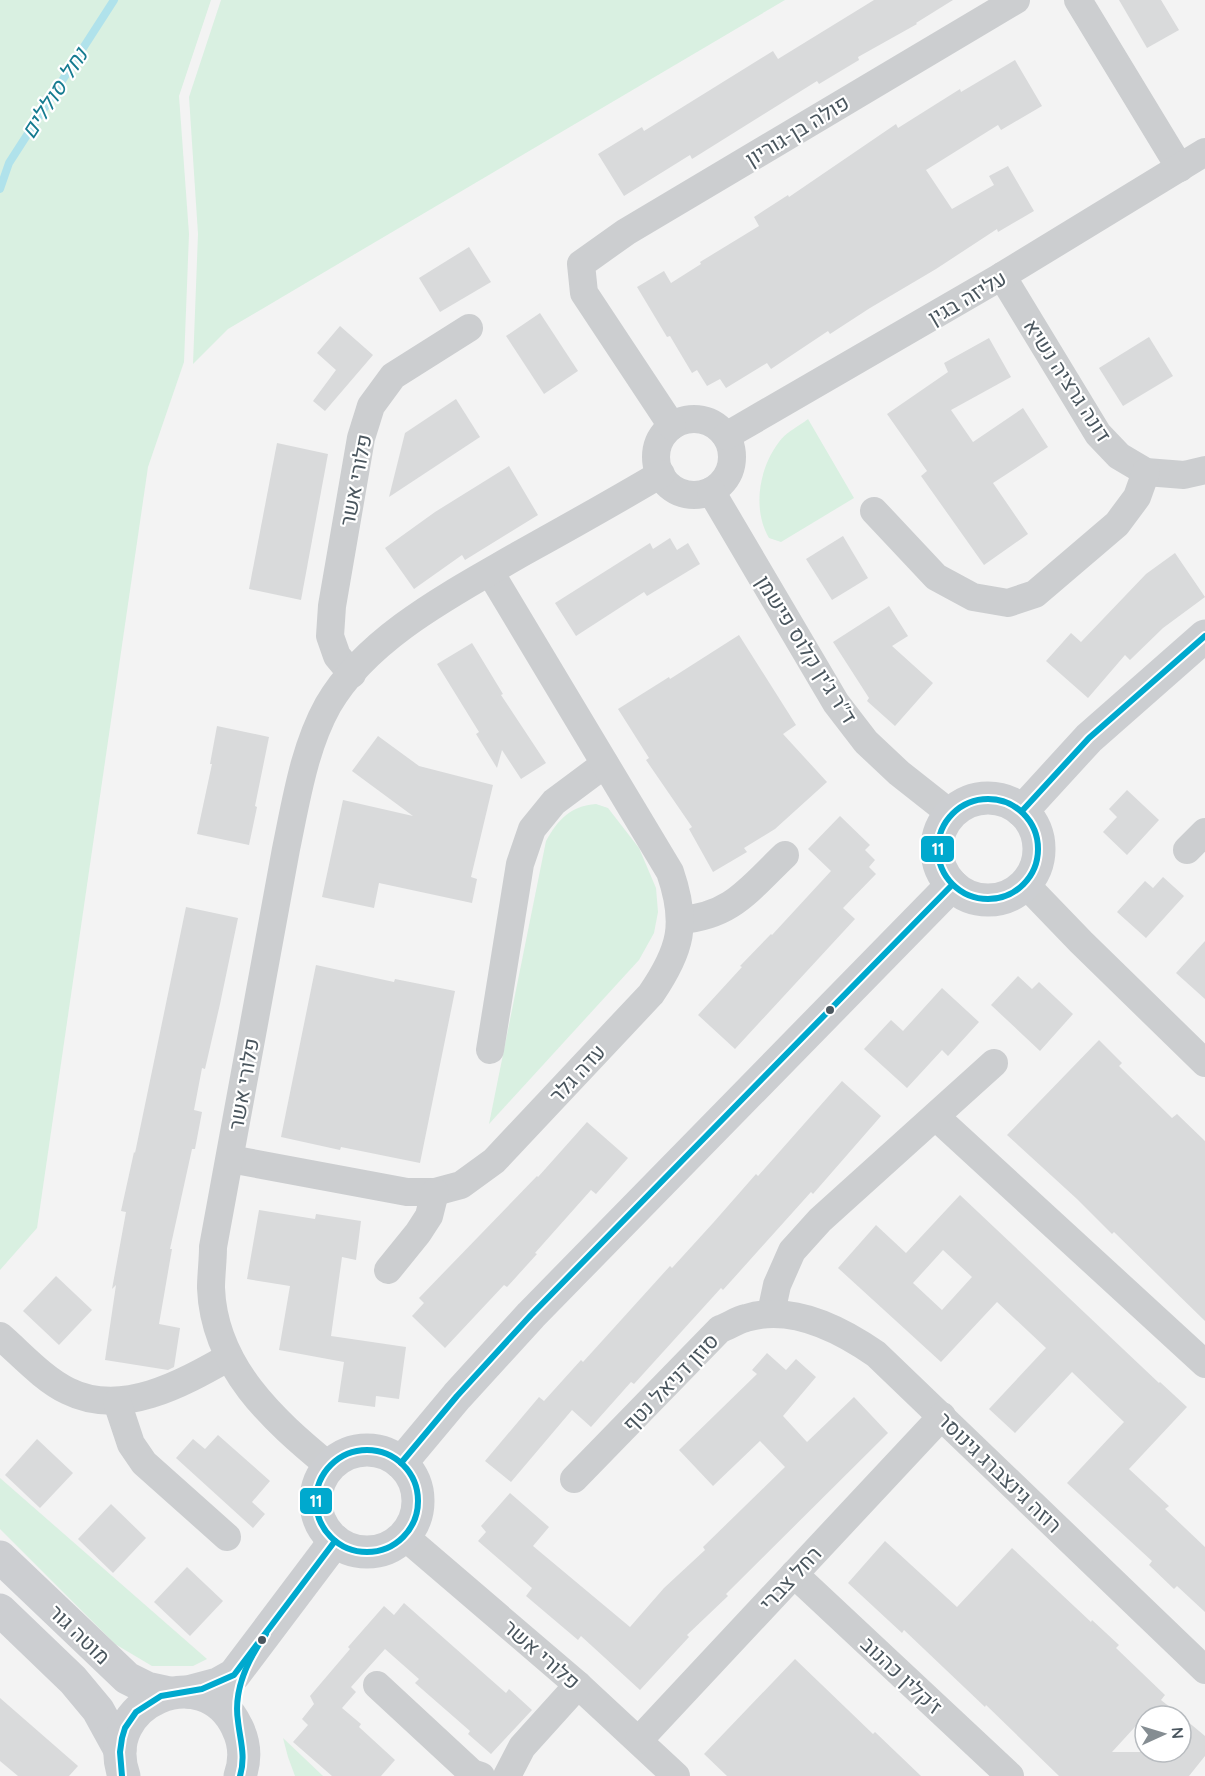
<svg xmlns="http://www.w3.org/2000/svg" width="1205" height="1776" font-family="Quicksand,Heebo,sans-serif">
<rect width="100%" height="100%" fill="#f3f3f3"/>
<g fill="#d9f0e1">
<polygon points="0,0 211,0 179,96 189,234 184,362 148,467 37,1228 0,1270"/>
<polygon points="221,0 785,0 228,329 193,364 198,234 189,97"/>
<path d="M808,419l46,79 -73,44 -12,-4c-17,-29 -10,-70 10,-96 6,-9 20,-16 29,-23z"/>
<path d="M596,804l12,4 31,40 17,40 2,24 -4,21 -15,27 -150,164 57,-283c12,-22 25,-35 50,-37z"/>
<polygon points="0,1478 207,1659 193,1666 152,1666 115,1644 0,1529"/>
<polygon points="283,1738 323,1776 295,1776 288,1757"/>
</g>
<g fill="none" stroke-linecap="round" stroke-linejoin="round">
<polyline stroke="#b0e2eb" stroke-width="8" points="0,189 9,163 114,0"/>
</g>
<g fill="#d9dadb" fill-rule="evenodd">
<polygon points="874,0 953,0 916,23 917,24 858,57 859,60 819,84 817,81 692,159 690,155 624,196 598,154 642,127 644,131 773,51 778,59"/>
<polygon points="1119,0 1161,0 1179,30 1147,48"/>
<polygon points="1015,60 1042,106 1001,130 998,125 926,170 952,209 994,185 989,176 1008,166 1034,211 998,232 997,229 936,269 870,308 830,334 828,331 771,369 767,363 726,388 720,379 707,386 697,370 692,373 670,336 667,337 637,287 664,271 671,283 701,264 700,262 759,226 754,217 788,195 789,197 896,124 898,128 960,89 961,92"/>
<polygon points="469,247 491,282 440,312 419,278"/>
<polygon points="540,313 578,371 544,394 506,336"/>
<polygon points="340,326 373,355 325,411 313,401 336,370 317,353"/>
<polygon points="1149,337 1173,376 1123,406 1099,368"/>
<polygon points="989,338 1011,377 951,410 973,442 1023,408 1048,447 993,483 1028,534 984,565 921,476 927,471 887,414 948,372 944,363"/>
<polygon points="456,399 480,437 389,497 405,433"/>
<polygon points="277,443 328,454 301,600 249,589"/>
<polygon points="509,466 538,515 465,560 462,555 414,589 385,548 435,512"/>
<polygon points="843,536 868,578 832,600 806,559"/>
<polygon points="670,538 677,550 688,543 700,564 647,596 644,592 576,636 555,603 650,543 653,549"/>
<polygon points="1175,553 1205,597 1163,628 1130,660 1125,655 1088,698 1046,661 1071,633 1081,642 1146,574"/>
<polygon points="889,606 908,636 892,646 933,683 895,726 867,701 869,698 833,642"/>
<polygon points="739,635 796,725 783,734 827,782 775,829 744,848 747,852 713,872 689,829 692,827 646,760 649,758 618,709 669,677 670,679"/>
<polygon points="472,643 503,694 501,695 546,763 521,779 502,750 497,768 476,734 479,732 437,664"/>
<polygon points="217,726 269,737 255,806 257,807 249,845 197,834 212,764 210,764"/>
<polygon points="378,736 419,766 493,785 471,877 477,879 472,903 379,883 374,908 322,897 343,800 413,816 352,771"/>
<polygon points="1127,790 1159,820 1127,855 1103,832 1117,817 1109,809"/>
<polygon points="840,816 870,845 865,850 875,860 869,867 876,874 843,908 855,919 735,1049 698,1015 742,967 740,966 771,934 772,935 831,871 808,849"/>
<polygon points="1163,877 1184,896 1146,938 1117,912 1145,881 1153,888"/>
<polygon points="186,907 238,918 220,1004 205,1069 202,1068 194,1110 202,1112 195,1149 192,1149 170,1249 172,1249 159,1324 180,1328 174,1367 168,1370 105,1360 116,1285 112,1289 126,1212 121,1211 134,1152 135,1153"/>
<polygon points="1205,941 1205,999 1176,973"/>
<polygon points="316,965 394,982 395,979 455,991 420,1163 341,1147 340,1150 281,1137"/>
<polygon points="1018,976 1032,989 1039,982 1073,1014 1040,1051 991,1005"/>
<polygon points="942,988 979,1022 948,1056 942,1050 907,1088 864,1049 891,1020 903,1031"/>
<polygon points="1099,1040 1122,1063 1119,1066 1172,1118 1177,1114 1205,1141 1205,1321 1114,1232 1112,1234 1077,1199 1007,1135"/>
<polygon points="842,1081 881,1116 813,1194 811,1192 723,1290 721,1288 634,1384 631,1382 591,1427 572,1410 511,1482 485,1461 539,1397 544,1401 581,1360 583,1362 670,1266 672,1268 713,1223 756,1174 758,1176"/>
<polygon points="587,1122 628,1158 596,1194 591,1190 535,1253 537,1254 507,1287 504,1285 445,1348 412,1316 424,1303 419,1298 537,1176 538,1177"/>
<path d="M960,1195l199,188 1,-1 27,25 -58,62 40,37 -4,3 40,38v65l-28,-26 -3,3 -25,-24 3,-4 -85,-78 57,-61 -52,-50 -57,61 -26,-24 57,-61 -49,-46 -56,60 -103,-94 38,-43 30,28zM943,1250l29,27 -30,33 -29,-27z"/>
<polygon points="259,1210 315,1219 316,1214 361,1221 356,1260 342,1257 331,1336 406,1347 399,1399 376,1396 375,1407 338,1402 344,1362 279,1350 290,1286 247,1279"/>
<polygon points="56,1276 92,1310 59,1345 23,1311"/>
<polygon points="767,1353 786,1370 796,1359 816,1377 783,1416 807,1442 854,1397 888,1433 726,1594 728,1596 687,1635 689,1637 640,1690 581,1636 578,1640 526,1596 532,1588 478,1541 486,1532 481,1526 510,1493 549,1527 533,1546 630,1627 664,1588 705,1550 703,1547 785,1467 760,1441 713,1486 679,1450 757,1374 752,1370"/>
<polygon points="218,1435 270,1481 252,1502 265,1514 253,1528 176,1458 193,1439 205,1449"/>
<polygon points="37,1439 73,1473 40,1508 5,1475"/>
<polygon points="111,1504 146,1538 113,1573 78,1539"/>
<polygon points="885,1541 957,1607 1012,1548 1091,1622 1092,1620 1119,1645 1116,1648 1165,1695 1161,1700 1181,1716 1145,1716 1112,1752 1181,1752 1181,1716 1205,1736 1205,1756 1189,1776 1059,1776 986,1705 985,1707 904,1630 902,1633 848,1583"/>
<polygon points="187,1567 223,1601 190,1636 154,1602"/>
<polygon points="404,1603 506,1693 509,1689 532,1710 491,1754 468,1734 470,1731 415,1683 419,1679 385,1649 351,1687 356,1692 342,1708 361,1724 359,1727 395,1760 381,1776 332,1776 293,1742 308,1725 302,1719 314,1704 310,1696 350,1649 348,1647 384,1606 394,1615"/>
<polygon points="795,1659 873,1734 875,1732 921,1776 727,1776 704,1754"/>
<polygon points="0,1698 78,1766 69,1776 18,1776 0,1761"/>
</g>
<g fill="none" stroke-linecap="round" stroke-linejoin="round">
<g stroke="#ccced0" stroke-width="28">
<polyline points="1078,0 1180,168"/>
<polyline points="1002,276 1098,434 1119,456 1146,472 1184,475 1205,470"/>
<circle cx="694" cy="457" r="38"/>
<polyline points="672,426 584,293 581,264 626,232 1016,0"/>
<polyline points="726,436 1002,276 1205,152"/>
<polyline points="711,491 836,703 866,742 899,773 951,814"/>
<polyline points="874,511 936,577 973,597 1008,603 1035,594 1117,524 1137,497 1146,472"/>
<polyline points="352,674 337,656 330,636 332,606 361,438 371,406 393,376 469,328"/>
<polyline points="1187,850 1205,832"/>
<polyline points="1025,884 1081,942 1205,1063"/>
<path d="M680,920c52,-4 69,-31 105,-65"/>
<polyline points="490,1050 520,864 532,829 554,802 605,764"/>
<polyline points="936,1117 1205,1364"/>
<path d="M230,1159l177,33h28l26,-7 33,-24 157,-167c30,-44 37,-70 19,-122l-180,-300"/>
<polyline points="388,1270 418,1233 429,1216 435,1192"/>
<polyline points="771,1313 777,1285 792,1251 820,1220 994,1063"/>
<path d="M0,1336c21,18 43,43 68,55 54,27 115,-8 161,-34"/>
<polyline points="117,1402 131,1444 144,1463 227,1537"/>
<path d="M329,1466c-56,-46 -115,-99 -118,-178 0,-13 2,-27 2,-41l73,-398c10,-48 18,-101 42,-144 40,-69 127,-113 194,-152 47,-26 93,-52 139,-79"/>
<path d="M574,1479l146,-150c9,-3 17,-9 26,-11 45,-14 94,11 130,36l329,316"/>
<polyline points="404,1536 578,1685 676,1776"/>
<polyline points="794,1574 1010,1776"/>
<polyline points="377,1685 472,1773 481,1776"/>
<polyline points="639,1740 942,1416"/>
<polyline points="507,1776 522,1747 578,1685"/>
</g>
<g stroke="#ccced1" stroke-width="33">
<circle cx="988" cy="849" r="51"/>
<polyline points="1022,811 1089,738 1205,636"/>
<circle cx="367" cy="1501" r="51"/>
<polyline points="401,1463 457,1396 531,1315 952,885"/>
<polyline points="0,1557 127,1678 147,1688 170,1693"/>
<polyline points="0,1610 73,1680 98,1710 120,1750"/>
<polyline points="188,1692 218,1684 234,1675 335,1541"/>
<path d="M124,1776c-26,-74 80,-119 113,-49 8,16 9,32 3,49"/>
</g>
<defs>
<g id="bus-1">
<circle cx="988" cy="849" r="50"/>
<polyline points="1022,811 1089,738 1205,636"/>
<circle cx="367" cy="1501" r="51"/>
<polyline points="401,1463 457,1396 531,1315 952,885"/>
<polyline points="122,1776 120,1752 122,1738 125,1728 136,1712 161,1696 202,1689 234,1675 335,1541"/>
<path d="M240,1776c6,-20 0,-36 -2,-55 -5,-32 10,-62 28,-87"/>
</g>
</defs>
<use href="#bus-1" stroke="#fff" stroke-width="10"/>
<use href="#bus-1" stroke="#00a9ce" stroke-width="6"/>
</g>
<g fill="#4a565e" stroke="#fff" stroke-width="2">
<circle cx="830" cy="1010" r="5"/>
<circle cx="262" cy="1640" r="5"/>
</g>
<g text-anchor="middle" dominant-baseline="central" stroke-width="4.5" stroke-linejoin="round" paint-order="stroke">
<g font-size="21" fill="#4a565e" stroke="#fff">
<text transform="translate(797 130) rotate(-31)">פולה בן-גוריון</text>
<text transform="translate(967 297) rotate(-30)">עליזה בגין</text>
<text transform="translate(1068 380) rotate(57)">דונה גרציה נשיא</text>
<text transform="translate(355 480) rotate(-79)">פלורי אשר</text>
<text transform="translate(807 649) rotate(58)">ד"ר ג'ין קלוס פישמן</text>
<text transform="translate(577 1073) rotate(-47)">עדה גלר</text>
<text transform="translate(243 1084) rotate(-80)">פלורי אשר</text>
<text transform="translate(670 1382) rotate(-46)">סוזן דניאל נטף</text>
<text transform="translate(1000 1472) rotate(44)">רוזה גינצברג גינוסר</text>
<text transform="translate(790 1578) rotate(-47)">רחל צברי</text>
<text transform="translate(80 1634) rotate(44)">מוטה גור</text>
<text transform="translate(542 1654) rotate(41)">פלורי אשר</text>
<text transform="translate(902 1675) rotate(43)">ז'קלין כהנוב</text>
</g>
<g font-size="22" font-style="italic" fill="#147b90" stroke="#fff">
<text transform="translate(54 93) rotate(-57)">נחל סוללים</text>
</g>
</g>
<g stroke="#fff" stroke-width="2">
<rect x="920" y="835" width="35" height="28" rx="6" fill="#00a9ce"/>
<rect x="299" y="1487" width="34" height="28" rx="6" fill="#00a9ce"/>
</g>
<g font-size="16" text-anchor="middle" font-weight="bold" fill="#fff">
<text x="938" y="855">11</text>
<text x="316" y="1507">11</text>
</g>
<g transform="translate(1163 1734) rotate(86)"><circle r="28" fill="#ffffff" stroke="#b7bbbf" stroke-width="1.5"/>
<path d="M0-4.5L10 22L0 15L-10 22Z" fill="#858d92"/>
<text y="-9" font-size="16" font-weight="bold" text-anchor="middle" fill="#4a565e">N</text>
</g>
</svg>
